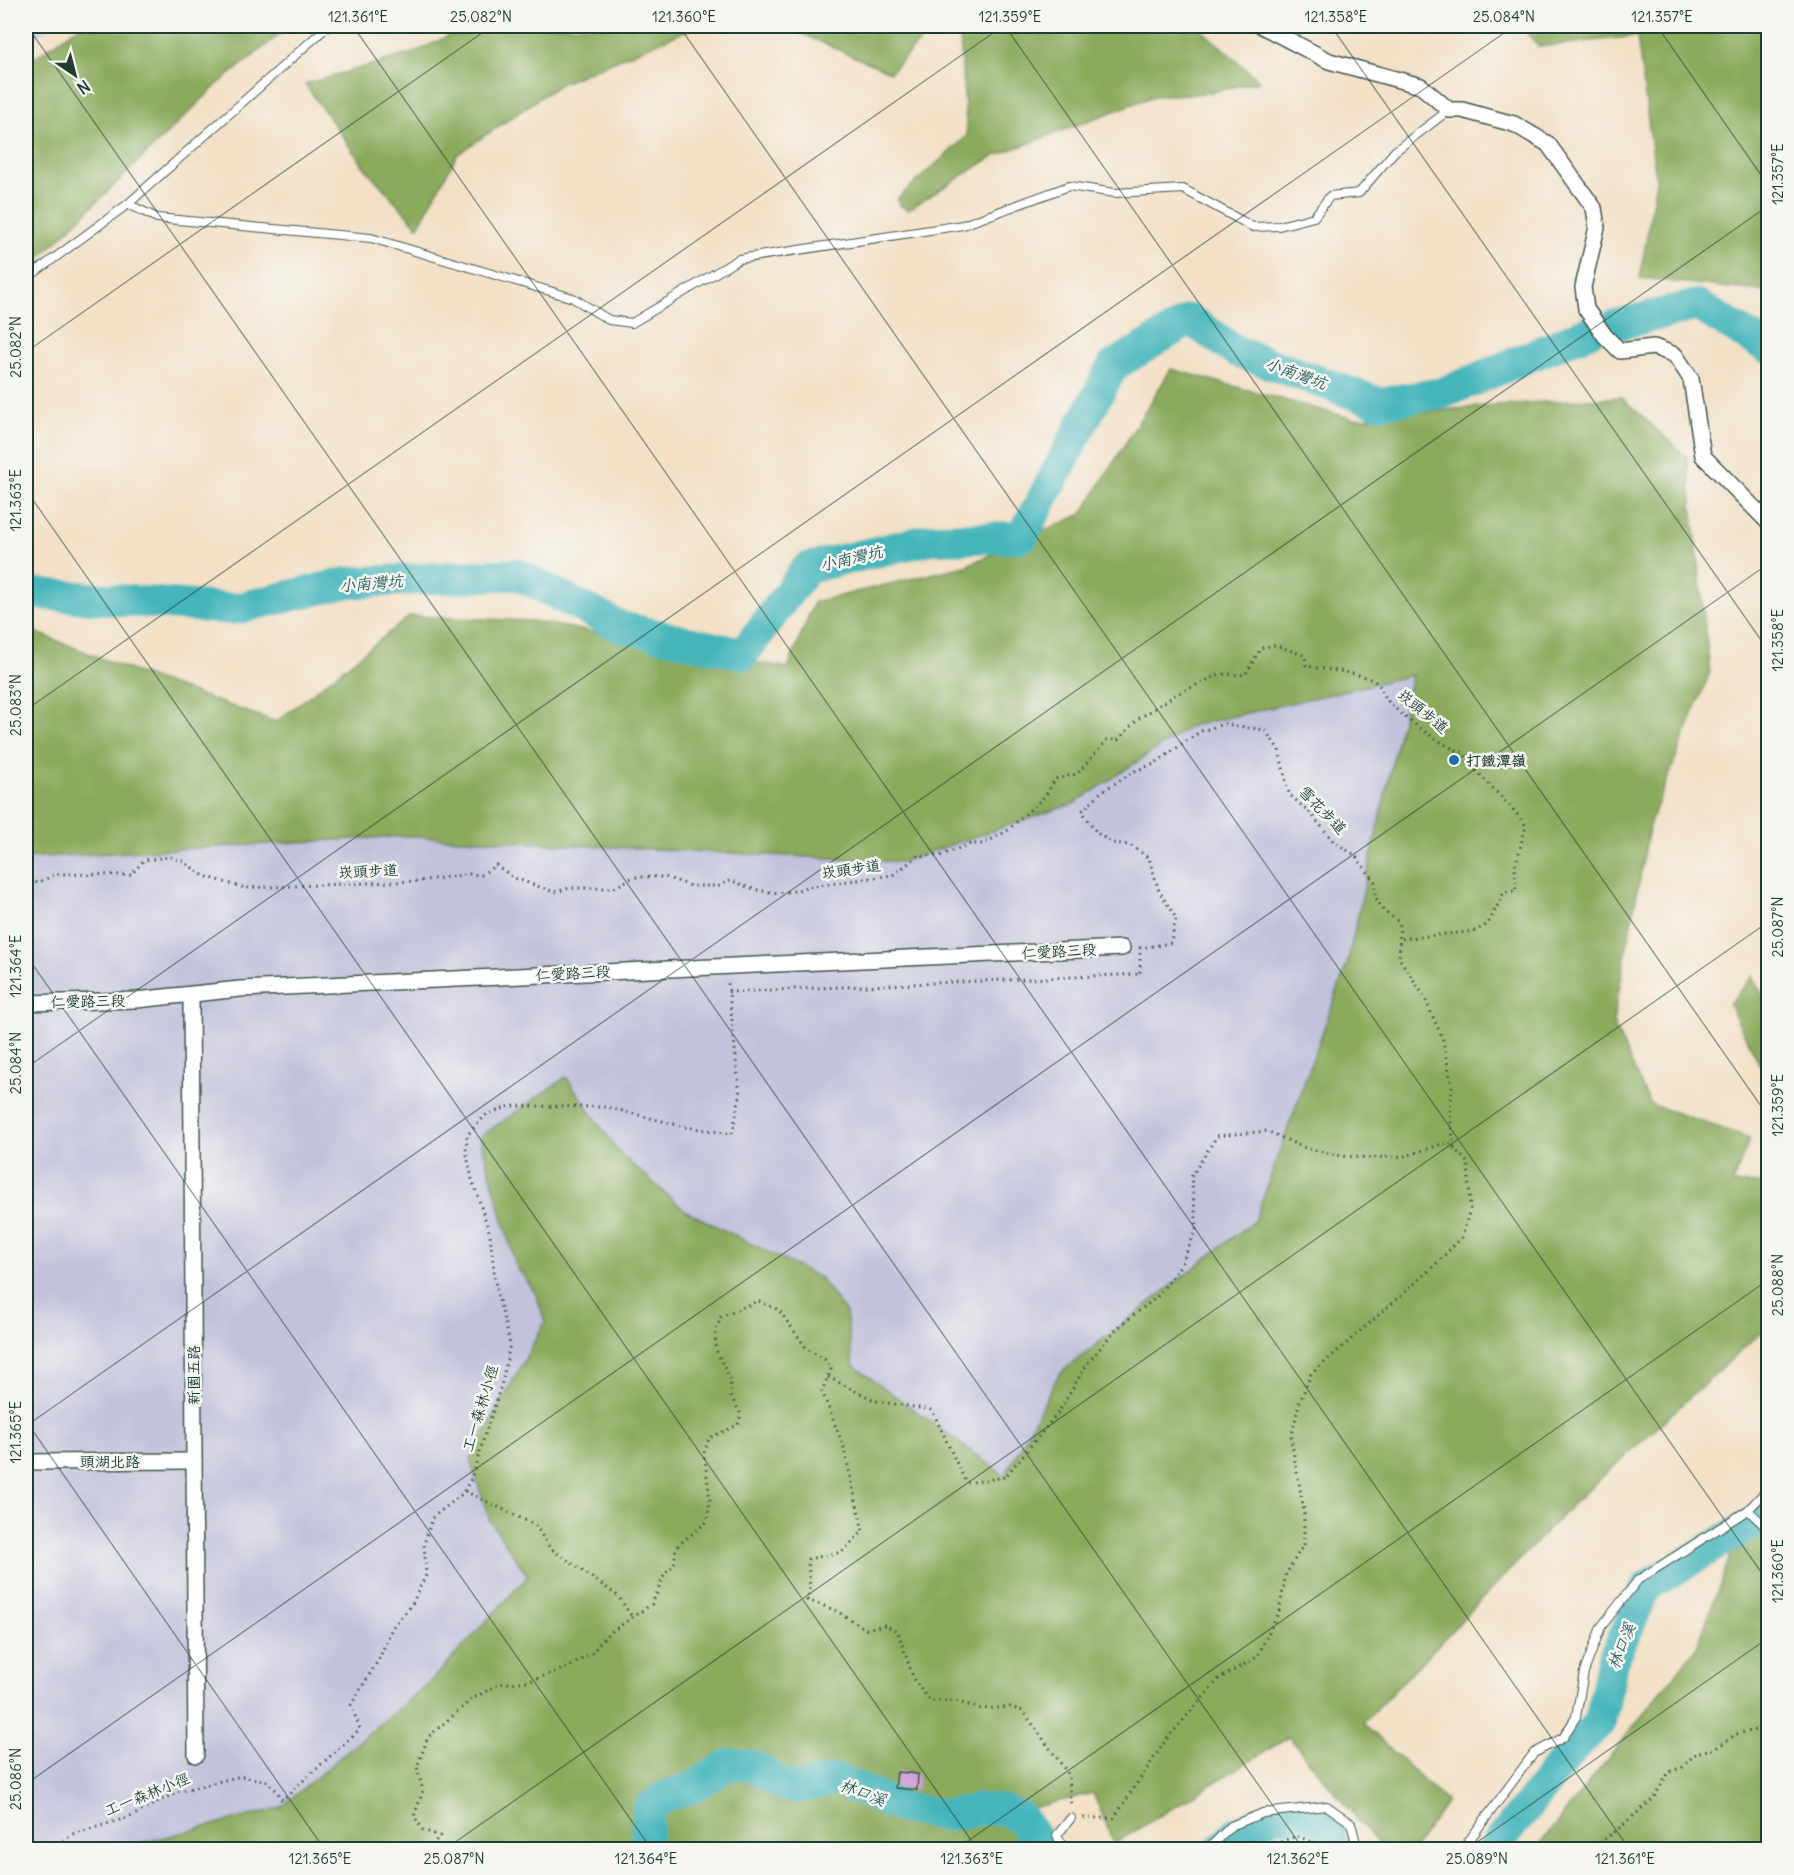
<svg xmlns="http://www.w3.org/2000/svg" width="1794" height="1875" font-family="Delius,'LXGW WenKai TC',sans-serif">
<rect width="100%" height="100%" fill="#f6f6f2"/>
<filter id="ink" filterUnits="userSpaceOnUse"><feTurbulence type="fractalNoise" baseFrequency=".0167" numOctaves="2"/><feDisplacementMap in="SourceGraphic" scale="12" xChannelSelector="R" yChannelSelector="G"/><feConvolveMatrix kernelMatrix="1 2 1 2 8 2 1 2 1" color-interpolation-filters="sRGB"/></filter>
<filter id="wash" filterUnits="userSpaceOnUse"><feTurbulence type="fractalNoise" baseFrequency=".008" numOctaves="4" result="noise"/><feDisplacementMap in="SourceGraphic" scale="24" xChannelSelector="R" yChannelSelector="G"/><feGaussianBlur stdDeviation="1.35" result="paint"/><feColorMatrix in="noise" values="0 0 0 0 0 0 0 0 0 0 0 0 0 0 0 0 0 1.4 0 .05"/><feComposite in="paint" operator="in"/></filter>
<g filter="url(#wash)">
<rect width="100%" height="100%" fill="#f3e0c6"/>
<g fill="#c2c2dc">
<polygon points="26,26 52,26 26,43"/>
<polygon points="1412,675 1347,964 1255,1220 1059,1374 1005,1477 853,1365 846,1313 820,1278 686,1211 620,1154 566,1078 516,1266 536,1294 545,1322 470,1460 490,1521 528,1575 433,1679 280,1808 117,1849 26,1850 26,858 406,836 901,862 1075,803 1191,726"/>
</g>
<g fill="#8aaa5c" stroke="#547448" stroke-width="1.5">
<polygon points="80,26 290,26 217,85 26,271 26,64"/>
<polygon points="469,26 697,26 560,84 457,155 418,227 365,168 305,84 413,53"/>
<polygon points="784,26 935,26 890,72"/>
<polygon points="959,26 1197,26 1260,81 1207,93 1154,96 992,157 908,210 899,205 898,198 967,136"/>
<polygon points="1521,26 1768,26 1768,292 1640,278 1656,180 1637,36 1539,47"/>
<polygon points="1171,369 1354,419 1496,405 1621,397 1687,457 1710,672 1650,823 1613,1022 1650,1104 1750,1138 1732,1184 1768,1183 1768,1330 1758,1335 1577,1500 1363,1723 1447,1802 1414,1849 1382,1849 1289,1737 1114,1844 1093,1793 1032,1808 1052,1849 117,1849 280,1808 433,1679 528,1576 490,1521 470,1460 545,1322 536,1294 516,1266 480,1137 566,1077 620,1154 686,1211 820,1278 846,1313 853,1365 1005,1476 1059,1374 1255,1220 1347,964 1412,675 1191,726 1075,803 901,862 406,836 26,858 26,640 33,631 133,671 276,722 410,616 533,621 788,668 814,602 965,566 1082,514"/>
<polygon points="1753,976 1768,1006 1768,1081 1729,1004"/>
<polygon points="1768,1524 1768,1849 1535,1850 1697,1647 1735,1543"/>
</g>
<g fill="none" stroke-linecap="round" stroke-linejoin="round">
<g stroke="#45b5bb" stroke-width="32">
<polyline points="1616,325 1697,305 1768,348"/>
<polyline points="26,593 234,609 346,583 517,574 621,627 743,654 807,568 931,539 1022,537 1113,366 1190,320 1238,352 1379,403 1443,393 1590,331"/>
<polyline points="646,1850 648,1809 666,1796 693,1787 730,1764 753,1766 783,1785 796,1788 838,1780 903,1808 948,1816 980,1809 1003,1810 1021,1818 1045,1850"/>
<polyline points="1220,1850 1237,1832 1276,1816 1323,1819 1330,1834 1333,1850"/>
<polyline points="1493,1850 1571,1751 1600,1722 1612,1662 1647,1586 1763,1517 1768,1510"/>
</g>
</g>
<g id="blocks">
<polygon fill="#d4a0d9" points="897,1772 918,1774 917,1790 895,1788"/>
</g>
</g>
<g filter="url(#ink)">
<use href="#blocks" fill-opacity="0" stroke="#3f554a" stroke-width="1.5"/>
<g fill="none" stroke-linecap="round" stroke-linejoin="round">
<defs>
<g id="lane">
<polyline points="128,204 157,218 371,238 573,298 609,320 632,323 739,259 963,225 1069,186 1115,193 1183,189 1253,227 1279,226 1314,217 1330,196 1359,193 1395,151 1449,110"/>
<polyline points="26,279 128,204 328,26"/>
<polyline points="1748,1510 1768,1529"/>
<polyline points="1064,1850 1057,1835 1071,1818"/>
<polyline points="1207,1850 1231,1826 1263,1813 1327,1806 1351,1823 1355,1839 1347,1850"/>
<polyline points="1462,1850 1534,1753 1563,1738 1576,1717 1584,1672 1601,1627 1638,1580 1748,1510 1768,1489"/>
</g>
<g id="street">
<polyline points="1262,26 1329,61 1421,86 1449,110 1462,110 1514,124 1548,144 1594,208 1597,227 1583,287 1586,309 1605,336 1620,351 1654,347 1675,355 1691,379 1703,456 1768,522"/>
<polyline points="191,996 196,1755"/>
<polyline points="26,1003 136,1000 240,989 1122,948"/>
<polyline points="26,1462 194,1461"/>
</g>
</defs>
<use href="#lane" stroke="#3f554a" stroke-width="10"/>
<use href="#street" stroke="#3f554a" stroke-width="18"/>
<g stroke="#3f554a" stroke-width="3" stroke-dasharray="1.5 4.5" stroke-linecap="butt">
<path d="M26,875l11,8 20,-9 74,1 13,-15 25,-3 14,4 21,15 41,12 174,-7 50,-7 12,1 15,-10 18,13 40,14 16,-4h44l19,-11h32l26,9h28l12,-6c21,11 52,18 75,7l87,-12 25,-19 24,-1 28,-11h13l24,-13 39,-36 9,-16 22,-5 30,-34h11l20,-21 37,-24 45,-21 25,1 16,-27 14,-3 30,11 1,10c20,4 46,5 64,13 12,5 11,12 17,21 11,14 60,50 76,52 17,28 44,47 63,74l-11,41 1,24 -12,1 -16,32 -13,7 -75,8"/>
<polyline points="728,992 1140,974 1140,948 1171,943 1176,918 1159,891 1149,858 1130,845 1112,843 1097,833 1082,811 1101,792 1135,771 1154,764 1201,731 1224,724 1265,730 1279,750 1289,794 1312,815 1334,842 1355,855 1375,882 1375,896 1383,910 1400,923 1399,958 1424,996 1443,1040 1452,1087 1450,1116 1454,1147"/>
<polyline points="828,1377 876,1401 932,1410 966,1483 1005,1477 1058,1413 1087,1364 1117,1328 1157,1297 1182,1263 1197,1227 1191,1177 1217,1136 1267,1131 1305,1148 1342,1156 1369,1158 1406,1156 1448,1142 1468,1163 1470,1209 1462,1237 1429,1271 1311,1374 1299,1404 1291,1439 1304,1511 1304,1544 1286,1574 1279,1611 1257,1657 1219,1679 1166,1740 1114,1818 1083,1818"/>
<polyline points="465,1491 535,1525 550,1548 618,1596 632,1617"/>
<polyline points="41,1850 51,1848 73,1834 130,1817 177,1792 241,1776 266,1781 277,1791 282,1800 360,1729 351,1705 379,1659 392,1628 411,1606 426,1575 424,1544 432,1518 462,1494 471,1479 503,1379 510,1344 496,1288 490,1234 472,1179 466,1151 467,1135 487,1114 511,1106 607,1107 686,1127 732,1134 740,1096 728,983"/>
<polyline points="428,1850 440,1836 423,1830 414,1816 423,1791 417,1767 428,1737 472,1699 499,1684 530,1681 569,1667 592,1653 605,1636 652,1604 664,1576 674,1564 676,1547 707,1522 710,1499 704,1453 709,1438 738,1425 741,1414 731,1397 730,1379 715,1348 716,1330 721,1317 758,1301 779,1310 807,1349 826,1360 831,1369 822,1391 844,1448 863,1531 842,1552 808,1559 810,1590 807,1600 835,1610 866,1629 885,1625 898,1632 914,1680 930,1701 956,1701 981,1709 1010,1707 1023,1711 1069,1775 1071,1805"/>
<polyline points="1258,1850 1297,1836 1320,1845 1321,1850"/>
<polyline points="1590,1850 1617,1830 1653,1799 1669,1772 1683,1767 1696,1753 1716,1748 1736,1734 1768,1728"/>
</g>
<use href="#lane" stroke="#fff" stroke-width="8"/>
<use href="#street" stroke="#fff" stroke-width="15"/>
</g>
</g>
<path fill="none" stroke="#1f3d34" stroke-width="1.5" stroke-opacity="0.45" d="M27,26l1277,1824M353,26l1277,1824M679,26l1089,1556M1005,26l763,1090M1331,26l437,624M1657,26l111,159M26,352l466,-326M26,490l952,1360M26,710l977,-684M26,955l626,895M26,1068l1488,-1042M26,1421l299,429M26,1426l1742,-1220M26,1784l1742,-1220M444,1850l1324,-928M955,1850l813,-570M1466,1850l302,-212"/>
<circle fill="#1f6fb2" stroke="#f6f6f2" stroke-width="2" cx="1454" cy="760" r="6"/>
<g text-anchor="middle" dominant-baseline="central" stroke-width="5" stroke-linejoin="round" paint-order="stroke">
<g font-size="15" fill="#1f3d34" stroke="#f6f6f2">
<text transform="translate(1423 711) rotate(39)">崁頭步道</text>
<text transform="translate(1323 810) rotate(46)">雪花步道</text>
<text transform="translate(851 869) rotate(-8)">崁頭步道</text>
<text transform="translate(368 871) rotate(-3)">崁頭步道</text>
<text transform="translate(1059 951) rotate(-3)">仁愛路三段</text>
<text transform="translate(573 973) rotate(-3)">仁愛路三段</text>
<text transform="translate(88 1001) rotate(-1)">仁愛路三段</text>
<text transform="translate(193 1375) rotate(-90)">新園五路</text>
<text transform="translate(480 1408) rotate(-73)">工一森林小徑</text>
<text x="110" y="1461">頭湖北路</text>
<text transform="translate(147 1794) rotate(-22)">工一森林小徑</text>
</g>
<g font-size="15" font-weight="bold" fill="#1f3d34" stroke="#f6f6f2" text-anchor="start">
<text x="1466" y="760">打鐵潭嶺</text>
</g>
<g font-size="16" font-style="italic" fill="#2a615c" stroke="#f6f6f2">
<text transform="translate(1296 373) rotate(20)">小南灣坑</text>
<text transform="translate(851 558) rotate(-13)">小南灣坑</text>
<text transform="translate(371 583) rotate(-5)">小南灣坑</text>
<text transform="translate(1621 1646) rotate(-68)">林口溪</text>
<text transform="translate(863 1792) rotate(21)">林口溪</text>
</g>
</g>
<rect width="1794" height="1875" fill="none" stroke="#f6f6f2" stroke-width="66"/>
<g transform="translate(75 75) rotate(145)" stroke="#f6f6f2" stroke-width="4.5" paint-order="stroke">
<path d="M0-4.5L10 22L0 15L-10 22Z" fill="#1f3d34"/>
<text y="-9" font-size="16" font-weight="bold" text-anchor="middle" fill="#1f3d34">N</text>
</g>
<rect x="33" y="33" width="1728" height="1809" fill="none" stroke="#1f3d34" stroke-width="2"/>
<g font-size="15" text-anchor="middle" fill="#1f3d34">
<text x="358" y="22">121.361°E</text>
<text x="481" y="22">25.082°N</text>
<text x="684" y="22">121.360°E</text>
<text x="1010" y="22">121.359°E</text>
<text x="1336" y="22">121.358°E</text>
<text x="1504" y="22">25.084°N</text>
<text x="1662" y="22">121.357°E</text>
<text transform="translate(1778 174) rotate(-90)" y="5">121.357°E</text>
<text transform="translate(16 347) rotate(-90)" y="5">25.082°N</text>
<text transform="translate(16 500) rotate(-90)" y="5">121.363°E</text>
<text transform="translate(1778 640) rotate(-90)" y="5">121.358°E</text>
<text transform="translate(16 705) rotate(-90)" y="5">25.083°N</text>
<text transform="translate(1778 927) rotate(-90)" y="5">25.087°N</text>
<text transform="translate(16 966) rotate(-90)" y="5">121.364°E</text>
<text transform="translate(16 1063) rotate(-90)" y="5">25.084°N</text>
<text transform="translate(1778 1105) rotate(-90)" y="5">121.359°E</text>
<text transform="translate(1778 1285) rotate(-90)" y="5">25.088°N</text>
<text transform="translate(16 1432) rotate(-90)" y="5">121.365°E</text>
<text transform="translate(1778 1571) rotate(-90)" y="5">121.360°E</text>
<text transform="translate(16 1779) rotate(-90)" y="5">25.086°N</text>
<text x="320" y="1864">121.365°E</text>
<text x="454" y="1864">25.087°N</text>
<text x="646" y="1864">121.364°E</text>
<text x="972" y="1864">121.363°E</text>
<text x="1298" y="1864">121.362°E</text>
<text x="1477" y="1864">25.089°N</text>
<text x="1625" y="1864">121.361°E</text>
</g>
</svg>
